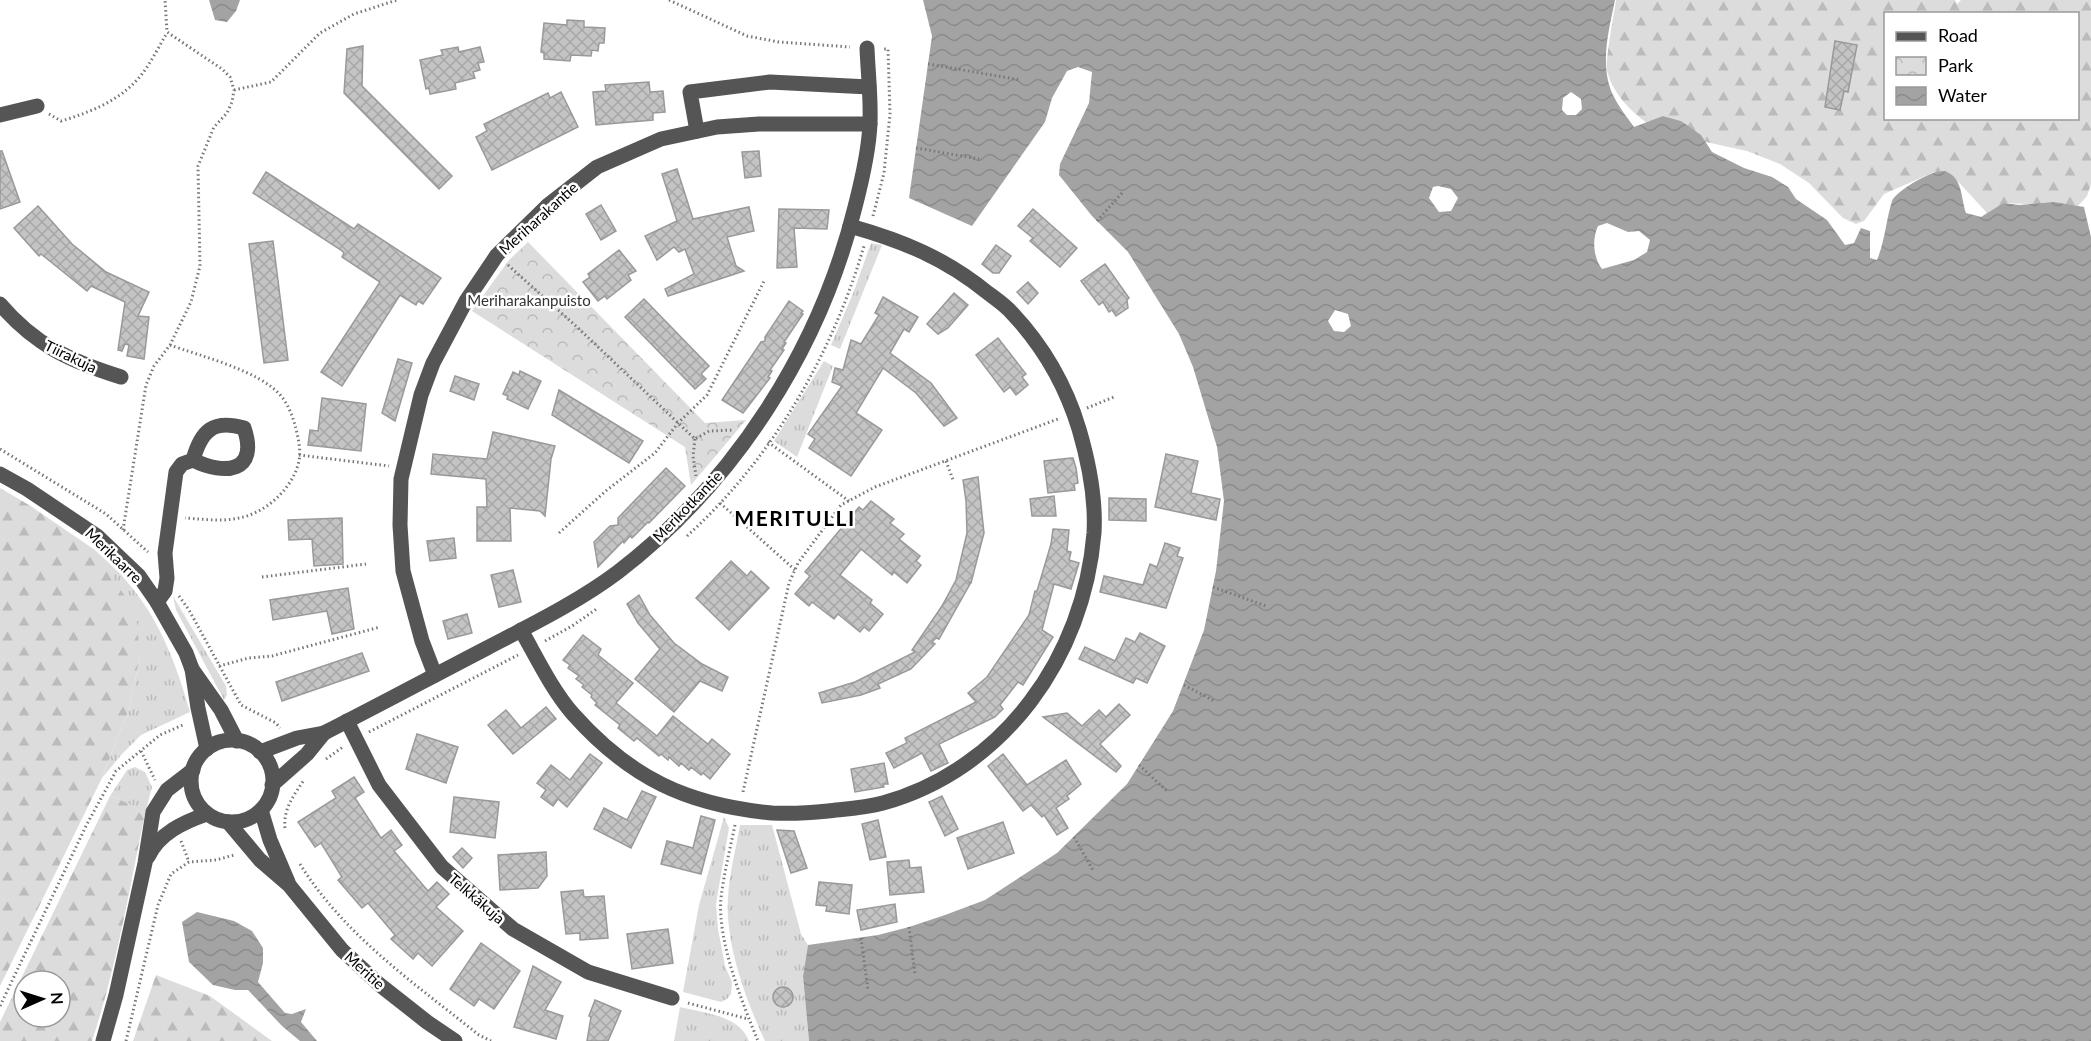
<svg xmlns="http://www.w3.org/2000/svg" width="2091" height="1041" font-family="Lato,sans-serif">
<defs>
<pattern id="grass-tufts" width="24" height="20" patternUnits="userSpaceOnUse" patternTransform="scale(1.5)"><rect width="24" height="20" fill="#dcdcdc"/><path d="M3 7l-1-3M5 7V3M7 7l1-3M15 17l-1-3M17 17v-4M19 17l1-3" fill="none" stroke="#bbb"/></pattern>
<pattern id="forest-firs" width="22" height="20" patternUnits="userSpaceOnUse" patternTransform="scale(1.5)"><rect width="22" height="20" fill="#dcdcdc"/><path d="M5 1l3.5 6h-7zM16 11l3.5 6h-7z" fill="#bbb"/></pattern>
<pattern id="park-crowns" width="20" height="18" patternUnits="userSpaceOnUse" patternTransform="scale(1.5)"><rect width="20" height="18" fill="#dcdcdc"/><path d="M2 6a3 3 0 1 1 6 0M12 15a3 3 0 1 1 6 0" fill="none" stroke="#bbb"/></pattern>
<pattern id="water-waves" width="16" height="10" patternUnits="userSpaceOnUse" patternTransform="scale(1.5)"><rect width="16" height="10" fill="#a3a3a3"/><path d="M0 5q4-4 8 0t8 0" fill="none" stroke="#8b8b8b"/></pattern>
<pattern id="building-cross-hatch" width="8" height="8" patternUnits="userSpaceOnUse" patternTransform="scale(1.5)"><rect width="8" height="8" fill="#c4c4c4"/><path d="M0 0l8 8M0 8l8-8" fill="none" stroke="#a7a7a7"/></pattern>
</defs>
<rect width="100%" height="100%" fill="#fff"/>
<g fill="url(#grass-tufts)">
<polygon points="871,243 882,245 840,349 831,345 854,291"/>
<polygon points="824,361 833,366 797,457 774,441"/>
<path d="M95,550c11,11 24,21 33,33 32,37 49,83 62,129l-49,23 -19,19 -20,24 27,-69 11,-53z"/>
<polygon points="173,596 226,686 227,695 224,700 176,610"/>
<path d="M135,767l10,5 7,15 -8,31c-10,-13 -19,-17 -34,-22l17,-26z"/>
<polygon points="724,817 729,828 716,904 718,929 725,966 732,982 731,994 727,999 721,1002 683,992 699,905"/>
<path d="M740,825h32l29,109 7,11 -5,31 6,65h-44c-19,-41 -40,-97 -37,-143 1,-24 8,-49 12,-73z"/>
<path d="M680,1007c24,6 59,8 69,34h-75z"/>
</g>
<g fill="url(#forest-firs)" fill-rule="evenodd">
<path d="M1616,0h339l2,4 4,-4h130v184l-4,12 -9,10 -75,-3 -16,10 -34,-37 -10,-5 -11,2 -48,21 -20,27 -8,3 -13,-6 -34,-35 -29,-19 -33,-13 -41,-9 -25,-21 -18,-5 -16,7c-18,-13 -34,-30 -40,-52 -2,-10 7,-57 9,-71zM1886,14h192v104h-192z"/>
<polygon points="0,488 29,505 95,550 126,598 137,624 140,656 129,709 102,778 0,986"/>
<path d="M110,796c15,5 24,9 34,22 -15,74 -28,151 -52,223h-92v-19zM24,981h36v36h-36z"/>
<polygon points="156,975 210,996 272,1041 133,1041"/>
</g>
<polygon fill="url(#park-crowns)" points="528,242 705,423 746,420 691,485 685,447 472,311 509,260"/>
<g fill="url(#water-waves)" fill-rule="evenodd">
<polygon points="209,0 240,0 236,11 227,22 215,20"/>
<path d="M923,0h692c-6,30 -16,65 -2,95 5,11 14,22 21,32l29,-11 18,5 20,14 11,17 32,16 28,9 16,10 8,12 31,21 18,25 9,-2 7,-15 9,3v27l7,2c8,-19 9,-40 15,-59 4,-10 40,-31 51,-30 3,0 6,2 9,4 10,7 10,27 14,38l15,4 22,-14 16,2 35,-3 30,5 7,30v804h-1282l-6,-65 5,-31 70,-10 31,-8 36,-12 40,-15 72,-47 70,-69 12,-19 34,-54 31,-81 12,-59 8,-70 -7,-54 -24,-80 -14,-33 -51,-82 -36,-36 -33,-41 1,-11 29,-61 3,-31 -14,-5 -11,4 -15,27 -7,24 -73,104 -63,-28 23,-162zM1571,92l10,7 1,10 -6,6h-9l-5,-5 1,-12zM1438,186l13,3 7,9 -7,13 -12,1 -10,-14 4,-11zM1607,223l21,9 11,-1 11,9 -3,12 -13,8 -32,9c-9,-12 -10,-30 -4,-43zM1335,310l13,4 3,12 -7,6 -10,-1 -6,-10z"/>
<polygon points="197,912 234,921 252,931 263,948 263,963 258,982 285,1013 292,1014 306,1009 301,1022 317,1041 300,1041 282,1026 248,990 235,990 213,985 189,962 182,922"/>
</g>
<g fill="url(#building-cross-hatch)" stroke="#999" stroke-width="1.5">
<polygon points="567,20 584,21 584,27 605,28 604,43 599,43 598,51 592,50 591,56 571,55 570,61 544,59 544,53 541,52 544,23 567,25"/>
<polygon points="1835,41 1857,45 1848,92 1844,91 1840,110 1825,107"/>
<polygon points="363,46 362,86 452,176 439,189 344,93 347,49"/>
<polygon points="458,47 459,52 480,47 484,62 478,63 480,70 473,72 475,78 455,83 456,89 430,94 429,88 426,89 420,60 443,55 441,50"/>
<polygon points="649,82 650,92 663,91 665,112 653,113 653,120 596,125 593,92 606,91 605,85"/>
<polygon points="561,92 578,127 492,170 476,137 487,131 484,124 548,93 550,98"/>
<polygon points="0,151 2,151 20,202 0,209"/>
<polygon points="759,151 761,176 745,178 742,152"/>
<polygon points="677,169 693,219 749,207 754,231 727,237 736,266 744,271 668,296 665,289 694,274 685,249 679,252 674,247 657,260 645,236 677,221 662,174"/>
<polygon points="266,172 354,229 358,224 441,278 423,304 418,301 416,305 400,295 342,386 321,372 380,282 342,257 344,253 341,250 253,193"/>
<polygon points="601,205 616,231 601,240 586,214"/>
<polygon points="38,206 72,244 106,272 149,292 138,316 149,317 144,359 127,356 129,345 125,344 122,351 118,350 125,302 91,286 87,291 41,254 39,256 14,228"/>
<polygon points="779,209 829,210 827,229 794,228 797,267 777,268"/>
<polygon points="1033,209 1077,248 1060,267 1030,241 1033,238 1018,226"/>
<polygon points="273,241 288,360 264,363 249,244"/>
<polygon points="996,245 1011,256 999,273 993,273 982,264"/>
<polygon points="619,250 636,271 628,275 631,280 607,299 605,296 598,301 583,282 590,277 588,274"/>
<polygon points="1105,264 1129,298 1127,300 1128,308 1116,316 1112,310 1109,312 1103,302 1099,305 1081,281"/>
<polygon points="1028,282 1038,293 1028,304 1017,292"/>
<polygon points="954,293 968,305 948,328 938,334 927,324"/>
<polygon points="883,297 918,317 909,332 904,329 890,353 931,383 957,418 944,426 916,393 883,368 856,413 882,430 851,476 809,448 815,439 808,434 842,386 832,382 835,368 843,370 851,340 861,344 879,315 875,313"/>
<polygon points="644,299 709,366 701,374 706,379 695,389 625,317"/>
<polygon points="789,301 803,311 801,313 803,314 784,342 786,343 782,349 784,350 770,370 772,371 768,377 770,378 743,413 722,400 761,342 765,341 765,337"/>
<polygon points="998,338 1026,374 1022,377 1028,385 1016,395 1010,387 1004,392 976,355"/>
<polygon points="398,359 412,363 395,421 382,413"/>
<polygon points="520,371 541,381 528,409 507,399 508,396 503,394 513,372 519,375"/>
<polygon points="455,376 479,384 474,400 450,391"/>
<polygon points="559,390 643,441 629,463 552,415"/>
<polygon points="322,398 366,404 361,451 308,445 310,430 318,431"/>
<polygon points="493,432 555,446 551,459 545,516 540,511 510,508 511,541 477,541 477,507 487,507 486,479 431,474 433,454 487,459"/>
<polygon points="1166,454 1198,461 1191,493 1220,499 1216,520 1155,507"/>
<polygon points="1071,458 1073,458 1076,468 1078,483 1074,484 1075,490 1048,493 1044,461"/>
<polygon points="666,468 685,486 649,523 648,522 632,538 630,536 624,543 623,541 598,567 594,542 610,526 618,525 618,518"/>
<polygon points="978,477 984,533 971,583 969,582 970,584 939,639 936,638 932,642 935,644 911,669 878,684 880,688 861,695 822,703 819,693 855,682 915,652 912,650 942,606 956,580 967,533 966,501 963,480"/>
<polygon points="1054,496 1056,516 1032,516 1030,499"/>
<polygon points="1109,498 1146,499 1146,521 1109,520"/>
<polygon points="871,501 894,519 890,523 904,534 899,539 920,556 916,561 921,565 907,583 894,572 892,575 861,549 840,575 872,600 870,603 883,614 869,631 864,627 860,632 838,614 834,619 812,602 809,606 795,594 810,576 805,572 859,507 863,510"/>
<polygon points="342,518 343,564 314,566 312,539 289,540 288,520"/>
<polygon points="1053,529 1069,530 1067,551 1071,552 1069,560 1079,563 1071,589 1054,584 1042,630 1053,637 1023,685 1018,682 1000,705 1003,709 995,717 939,744 948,763 931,771 922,753 894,768 886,753 907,743 905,738 976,702 968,693 987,677 1029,615 1035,591 1037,591 1051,544"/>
<polygon points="454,538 456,558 430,561 427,541"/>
<polygon points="1165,543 1180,548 1177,556 1183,558 1166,608 1100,592 1104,576 1143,585 1150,564 1157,567"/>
<polygon points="731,561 747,576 751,571 769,588 729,630 696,598"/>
<polygon points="513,570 521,602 499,607 491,575"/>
<polygon points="348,588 354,629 332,634 327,611 273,620 270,600"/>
<polygon points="639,595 650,615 674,643 702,664 728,677 722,691 700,681 674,712 635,679 660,649 638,623 627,604"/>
<polygon points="467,614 472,633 448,639 443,621"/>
<polygon points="1140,633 1165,646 1147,683 1136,678 1133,683 1079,659 1085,647 1115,661 1126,638 1135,642"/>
<polygon points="583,635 601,649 598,655 633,683 616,703 657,736 673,716 708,744 712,739 730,754 710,779 703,773 701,775 691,767 689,770 681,763 679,766 669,757 668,760 661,754 659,756 637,738 634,741 618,728 620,725 595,705 597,703 591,697 592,695 582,687 584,685 576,679 579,676 568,668 570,665 563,660"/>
<polygon points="362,653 369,671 282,701 276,682"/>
<polygon points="1119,704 1130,715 1100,744 1121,766 1116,772 1043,717 1067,713 1082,726 1099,710 1106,717"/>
<polygon points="546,707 556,719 513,754 488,725 506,710 521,728"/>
<polygon points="417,734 458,747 446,783 406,769"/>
<polygon points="590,754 602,763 567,807 558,799 553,806 541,797 546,790 537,783 551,765 570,780"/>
<polygon points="1003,754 1027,785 1066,760 1081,784 1067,796 1069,799 1056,808 1068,828 1057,835 1044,815 1042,817 1031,805 1023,811 988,766"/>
<polygon points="884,763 888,784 883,784 884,787 855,792 851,769"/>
<polygon points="354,777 364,792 355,798 381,838 391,830 402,845 394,851 428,891 437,882 449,894 436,907 463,931 432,966 418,953 413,959 391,939 395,935 368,903 362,908 338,880 342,877 321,843 315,847 298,822 336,798 332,791"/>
<polygon points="642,791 656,797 631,848 594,829 604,808 627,820"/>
<polygon points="942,796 958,829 945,836 929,802"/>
<polygon points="454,797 499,802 495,838 450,832"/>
<polygon points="701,816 715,820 701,874 661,864 667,841 693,848"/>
<polygon points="878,820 886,857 870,860 862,824"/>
<polygon points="1003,822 1014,853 968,869 957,838"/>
<polygon points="777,830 794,831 807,868 791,873"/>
<polygon points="462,848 472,858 463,868 453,857"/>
<polygon points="546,852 547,876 538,888 500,890 498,855"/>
<polygon points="909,860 910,868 921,867 924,892 890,895 887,862"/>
<polygon points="819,882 852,885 849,914 826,911 827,906 816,905"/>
<polygon points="583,890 584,897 604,896 608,938 580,940 580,933 566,934 561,892"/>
<polygon points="895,904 897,922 861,930 857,910"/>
<polygon points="668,929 673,963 632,969 627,934"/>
<polygon points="481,943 520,971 494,1009 479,999 474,1006 450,989"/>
<polygon points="533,966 561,982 545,1010 563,1016 556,1039 514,1027"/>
<circle cx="783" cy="997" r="10"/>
<polygon points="595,1000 621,1011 608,1041 587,1041 591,1017 589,1016"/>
</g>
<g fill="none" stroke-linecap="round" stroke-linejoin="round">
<g stroke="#777" stroke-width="3" stroke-dasharray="1.5 3" stroke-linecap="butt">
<polyline points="669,0 747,36 779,42 850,47"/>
<polyline points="928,64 1021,80"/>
<polyline points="234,90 271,82 320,33 354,14 397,0"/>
<path d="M49,114l12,7c30,-9 61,-21 81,-47 10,-13 17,-28 25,-41"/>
<polyline points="916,148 979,159"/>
<polyline points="873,216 884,173 890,114 888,49 884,49"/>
<polyline points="1097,221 1122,193"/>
<polyline points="508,265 577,327 695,439 709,431 734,430"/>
<path d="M170,345c30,11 91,26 111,51 7,8 11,19 14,29 3,12 7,27 3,40 -8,26 -33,48 -59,53 -18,4 -36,1 -54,0"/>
<polyline points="1087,408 1114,397"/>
<polyline points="695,439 693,456 696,476"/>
<polyline points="768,442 849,501"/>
<polyline points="0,449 106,514 148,552"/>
<polyline points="299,455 389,466"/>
<polyline points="946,461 953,480"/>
<polyline points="720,503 795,570"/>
<polyline points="123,530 146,385 154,366 170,345 191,302 200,266 198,166 214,127 227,113 232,102 234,90 230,77 222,69 167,32 165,0"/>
<polyline points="559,533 607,490 655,453 678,423 707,395 764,281"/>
<path d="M687,536c85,-77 145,-181 177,-290"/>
<polyline points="262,577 366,564"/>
<polyline points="1213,587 1266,606"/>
<polyline points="179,596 189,610 241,705 276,723 280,728"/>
<polyline points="545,641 572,626 598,608"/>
<polyline points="219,666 249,658 272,656 380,627"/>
<polyline points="1184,685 1214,701"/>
<polyline points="369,732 518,655"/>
<polyline points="141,751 155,780"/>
<polyline points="326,759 343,747"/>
<polyline points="1139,765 1167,791"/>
<polyline points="743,792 789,583 798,563 841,505 875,487 1058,419"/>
<path d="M735,825c-5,24 -11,48 -14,73 -4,42 21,104 37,143"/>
<path d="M285,828c-2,-19 9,-33 19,-48"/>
<polyline points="1074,837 1094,872"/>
<polyline points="181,841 189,862"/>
<path d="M300,864c44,71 115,120 179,171l12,6"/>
<polyline points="909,927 915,975"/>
<polyline points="861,938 868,990"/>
<polyline points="688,1003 748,1019"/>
<polyline points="0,1006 87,824 116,771 160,735 185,724"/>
<polyline points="126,1041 158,905 171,874 189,862 216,860 234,855"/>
</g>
<g stroke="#555" stroke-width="15">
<polyline points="0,115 37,106"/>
<polyline points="697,131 690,92 770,82 869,87"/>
<path d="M0,304c35,41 70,57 121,73"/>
<polyline points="0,474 27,489 97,536 139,576 157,602 186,653 192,669 198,708 207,749"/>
<path d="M157,602l8,-11 2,-13 -2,-25 11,-81 6,-8 11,-4c32,16 66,12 51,-32 -31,-9 -43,3 -51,32"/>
<path d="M521,630c16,28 31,60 52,84 57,64 114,91 199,99 19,1 37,0 56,-2 18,-2 37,-3 55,-8 122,-34 201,-147 211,-270 2,-35 -5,-70 -15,-104 -13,-43 -36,-83 -67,-116 -7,-8 -16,-14 -24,-20 -43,-35 -85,-52 -138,-67"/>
<polyline points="192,669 221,710 237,741"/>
<polyline points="435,675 422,641 403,571 400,525 401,479 421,395 433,363 466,301 497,255 547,206 597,167 661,139 717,127 759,124 870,124"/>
<polyline points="347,721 379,785 442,867 513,929 588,972 672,998"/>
<circle cx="232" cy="781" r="41"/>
<path d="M260,752l37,-14 27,-5c55,-28 109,-57 163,-85 44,-23 91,-46 131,-76 117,-90 202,-223 237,-365 7,-27 14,-56 15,-84 1,-25 -2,-50 -3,-75"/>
<polyline points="272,785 307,754 324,733"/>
<polyline points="261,810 270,840 288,882"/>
<polyline points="228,822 260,860 289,885 342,950 380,985 427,1022 455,1041"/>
<path d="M148,857c11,-24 36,-35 59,-43"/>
<polyline points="103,1041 116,995 145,863 153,812 167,790 193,770"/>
</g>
</g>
<g text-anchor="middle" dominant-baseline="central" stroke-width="5" stroke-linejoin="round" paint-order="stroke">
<g font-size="15" fill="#000" stroke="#fff">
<text transform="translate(538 218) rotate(-42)">Meriharakantie</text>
<text transform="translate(71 356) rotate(26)">Tiirakuja</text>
<text transform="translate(687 506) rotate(-46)">Merikotkantie</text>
<text transform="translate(114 555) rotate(44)">Merikaarre</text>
<text transform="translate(477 898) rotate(41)">Telkkäkuja</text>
<text transform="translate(365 970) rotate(42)">Meritie</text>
</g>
<g font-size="15" fill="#333" stroke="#fff">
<text x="529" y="300">Meriharakanpuisto</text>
</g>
<g font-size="21" font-weight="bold" letter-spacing="1.5" fill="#000" stroke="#fff">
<text x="795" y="517">MERITULLI</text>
</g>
</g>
<rect x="1884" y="12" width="195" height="108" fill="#ffffff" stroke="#999999" stroke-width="1.5"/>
<rect x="1896" y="32" width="30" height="9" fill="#555555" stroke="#999999" stroke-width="1.5"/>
<text x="1938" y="42" font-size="18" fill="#000000">Road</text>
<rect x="1896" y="57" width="30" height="18" fill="url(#park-crowns)" stroke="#999999" stroke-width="1.5"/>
<text x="1938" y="72" font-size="18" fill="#000000">Park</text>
<rect x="1896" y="87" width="30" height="18" fill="url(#water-waves)" stroke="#999999" stroke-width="1.5"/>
<text x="1938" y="102" font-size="18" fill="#000000">Water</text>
<g transform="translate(42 999) rotate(87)"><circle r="28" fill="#ffffff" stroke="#999999" stroke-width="1.5"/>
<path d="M0-4.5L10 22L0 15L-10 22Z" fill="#000000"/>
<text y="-9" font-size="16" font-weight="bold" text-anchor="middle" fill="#000000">N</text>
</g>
</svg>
